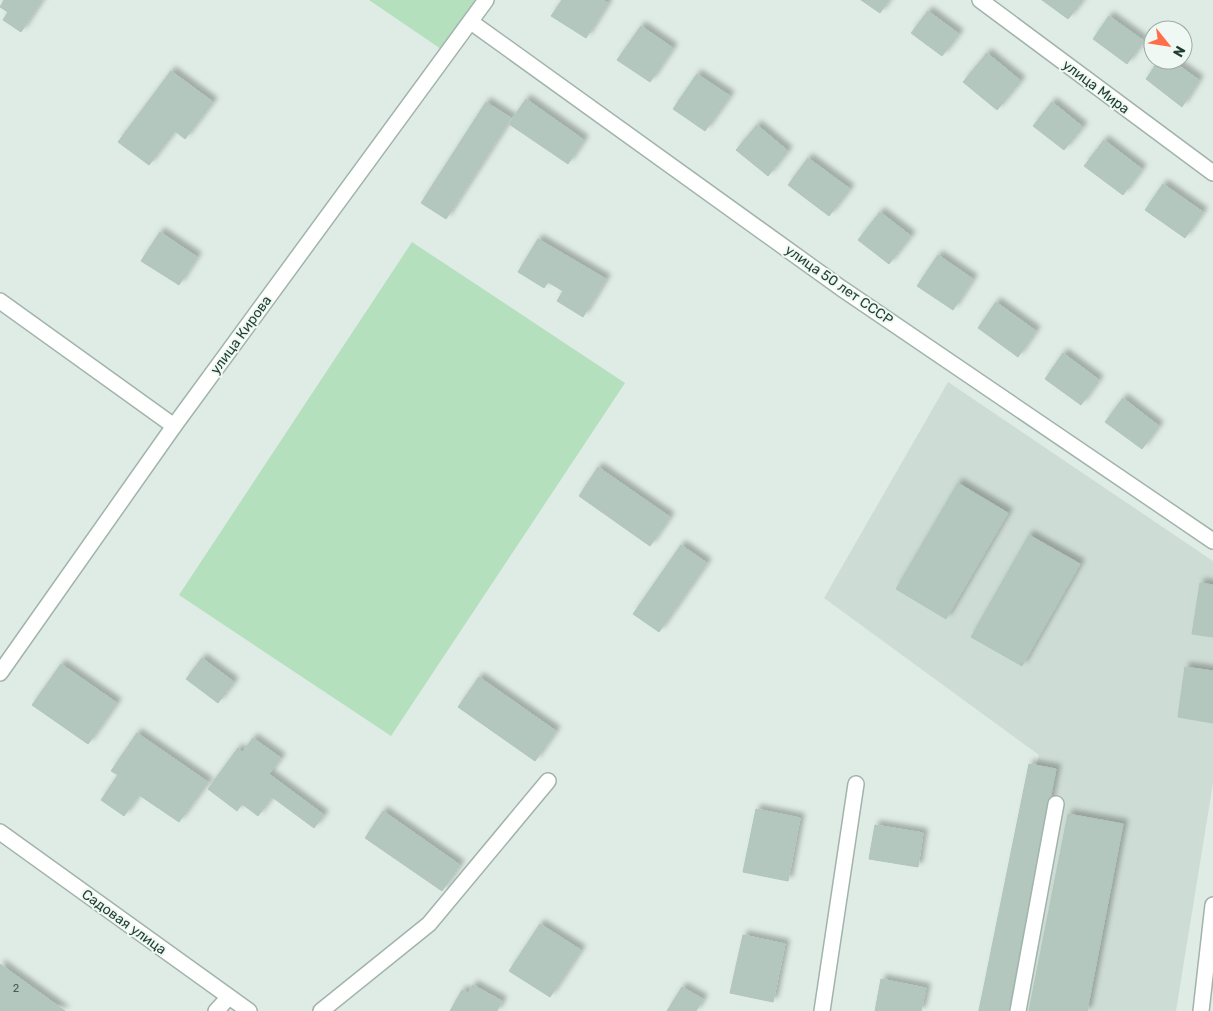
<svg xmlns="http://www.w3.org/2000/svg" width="1213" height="1011" font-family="Rubik,sans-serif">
<defs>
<filter id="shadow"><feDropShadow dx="4.5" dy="-4.5" stdDeviation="2.5" flood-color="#0004"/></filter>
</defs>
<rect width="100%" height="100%" fill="#dfece5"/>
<polygon fill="#cddcd4" points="948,382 1213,561 1213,783 1176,1011 978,1011 1039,755 824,598"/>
<g fill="#b5e0be">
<polygon points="369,0 475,0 441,49"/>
<polygon points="412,242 625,383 391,736 179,595"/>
</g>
<g fill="#b4c7be" stroke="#b0c6bc" filter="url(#shadow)">
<polygon points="4,0 42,0 21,32 3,20 8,12 0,7"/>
<polygon points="562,0 603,0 608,3 586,38 551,16"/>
<polygon points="861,0 889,0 880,13"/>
<polygon points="1042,0 1083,0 1068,19"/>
<polygon points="928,11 959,34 942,56 911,33"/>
<polygon points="1109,16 1144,41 1127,64 1093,39"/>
<polygon points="641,26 673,48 650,82 617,60"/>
<polygon points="987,53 1021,81 997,110 963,82"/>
<polygon points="1159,60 1171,60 1199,80 1182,107 1146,79"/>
<polygon points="171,71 213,102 185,139 175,131 149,165 118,142"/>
<polygon points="697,74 730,96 705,131 673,109"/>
<polygon points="526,99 584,140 568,164 509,124"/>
<polygon points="486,102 511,118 446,219 421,203"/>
<polygon points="1052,102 1083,127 1064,150 1033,126"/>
<polygon points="757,125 788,151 768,176 736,150"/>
<polygon points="1104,140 1142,169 1123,195 1084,166"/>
<polygon points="808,158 850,189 829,216 788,185"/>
<polygon points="1163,184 1203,212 1185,238 1145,210"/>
<polygon points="880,212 911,236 889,264 858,240"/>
<polygon points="160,232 197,257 179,285 141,261"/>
<polygon points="538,239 606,279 583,317 557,301 563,291 548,282 544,288 518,272"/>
<polygon points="938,255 973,279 953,310 917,286"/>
<polygon points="996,302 1036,331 1018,357 978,328"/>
<polygon points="1063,353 1099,380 1081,405 1045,379"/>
<polygon points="1123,398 1159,426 1142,449 1105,422"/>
<polygon points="598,467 670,517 650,546 579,496"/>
<polygon points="958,483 1008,513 946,619 896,589"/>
<polygon points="1029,535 1080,564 1022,666 971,637"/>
<polygon points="681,545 707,563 659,632 633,614"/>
<polygon points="1200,583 1213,585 1213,637 1192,634"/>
<polygon points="202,658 234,682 218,703 186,679"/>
<polygon points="61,664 117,703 88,744 32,705"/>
<polygon points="1185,667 1213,671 1213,723 1178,717"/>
<polygon points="479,677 556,731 535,761 458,707"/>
<polygon points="137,733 208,782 179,822 139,795 124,816 101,800 118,775 111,771"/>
<polygon points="253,738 281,758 269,774 324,815 314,828 272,797 258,816 242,804 237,811 208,789 238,748 242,753"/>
<polygon points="1029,764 1056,769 1008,1011 979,1011"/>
<polygon points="756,809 800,818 788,881 743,872"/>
<polygon points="383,811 460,865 442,891 365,838"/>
<polygon points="1068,814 1123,824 1087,1011 1029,1011"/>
<polygon points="875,825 923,833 918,867 869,859"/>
<polygon points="540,924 581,950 550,997 509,971"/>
<polygon points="743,935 785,944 773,1002 730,993"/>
<polygon points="0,964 65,1011 0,1011"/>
<polygon points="881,979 926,988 921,1011 875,1011"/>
<polygon points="473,985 502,1001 497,1011 450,1011 462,990 468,993"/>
<polygon points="682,987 703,999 696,1011 667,1011"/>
</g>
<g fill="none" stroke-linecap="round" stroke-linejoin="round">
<defs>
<g id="minor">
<polyline points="980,0 1213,173"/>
<polyline points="471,22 841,288 1213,541"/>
<polyline points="0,301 174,426"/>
<polyline points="0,673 174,426 486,0"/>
<polyline points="0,832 249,1011"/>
<polyline points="216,1011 229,997"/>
<polyline points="321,1011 429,924 548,781"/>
<polyline points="822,1011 856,784"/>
<polyline points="1018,1011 1056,804"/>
<polyline points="1201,1011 1213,905"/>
</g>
</defs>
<use href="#minor" stroke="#a1b4ac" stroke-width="18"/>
<use href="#minor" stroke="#fff" stroke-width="15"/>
</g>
<g text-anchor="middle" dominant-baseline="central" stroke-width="4" stroke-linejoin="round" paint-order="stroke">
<g font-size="11" fill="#446056">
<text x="16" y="988">2</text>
</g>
<g font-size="14" fill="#1e3d33" stroke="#eff8f3">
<text transform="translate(1096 87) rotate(37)">улица Мира</text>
<text transform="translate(839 285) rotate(35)">улица 50 лет СССР</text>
<text transform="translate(241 335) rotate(-54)">улица Кирова</text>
<text transform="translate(124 922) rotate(36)">Садовая улица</text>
</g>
</g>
<g transform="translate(1168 45) rotate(120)"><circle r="24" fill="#eff8f3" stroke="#9bada6"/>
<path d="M0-4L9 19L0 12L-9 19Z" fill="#ff6d49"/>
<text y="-8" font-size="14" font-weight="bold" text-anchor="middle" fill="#1e3d33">N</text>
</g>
</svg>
